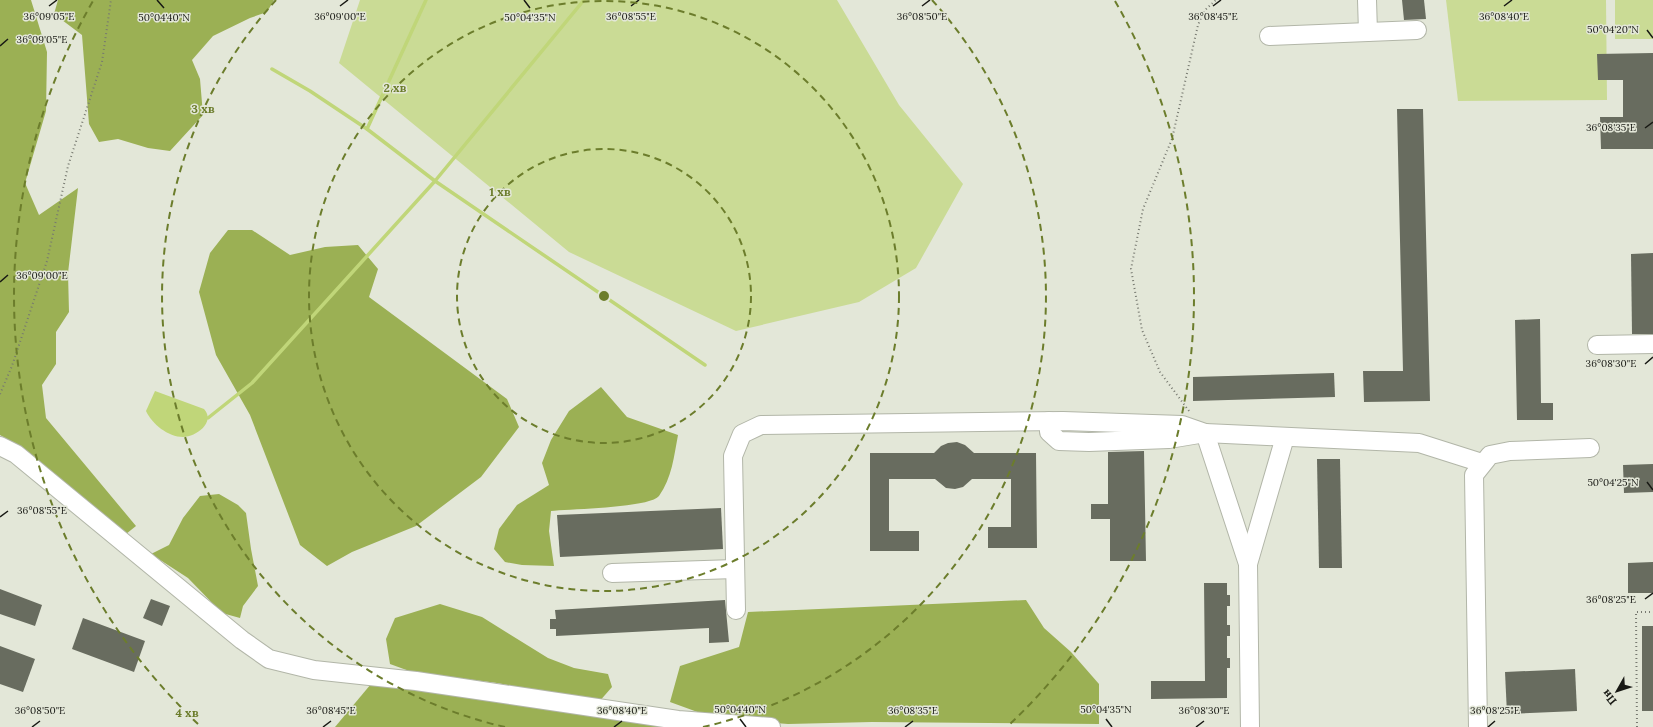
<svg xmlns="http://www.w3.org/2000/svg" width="1653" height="727" font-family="Lora,serif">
<rect width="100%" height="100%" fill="#e3e7d8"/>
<g fill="#cadb95">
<polygon points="360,0 837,0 899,105 963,184 916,268 859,302 736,331 569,252 339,63"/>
<polygon points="1446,0 1606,0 1607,100 1458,101"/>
<rect x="1615" y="0" width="38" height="39"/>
</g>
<g fill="#9bb054">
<polygon points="0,0 31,0 47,52 46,111 25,183 39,215 78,188 68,273 69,312 56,332 56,364 42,385 46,418 136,526 126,534 25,449 0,435"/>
<polygon points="58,0 274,0 267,12 250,18 213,36 192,60 200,79 203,115 170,151 148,148 118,139 99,142 89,124 82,35 54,14"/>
<polygon points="228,230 252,230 290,255 325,247 358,245 378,269 369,297 507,399 519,427 481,477 416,526 352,552 327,566 300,545 250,415 216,355 199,292 210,253"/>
<path d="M601,387l26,30 51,18c-4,21 -6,43 -19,61 -10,12 -89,13 -108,15l-2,20 5,35 -32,-1 -17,-3 -11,-13 5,-20 18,-24 32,-20 -7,-22 9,-23 18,-29z"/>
<polygon points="219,494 238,505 246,513 251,549 258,586 243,606 240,618 222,613 188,578 151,554 169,545 183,518 200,496"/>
<polygon points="1026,600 1044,628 1071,652 1099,684 1099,724 872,722 788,724 714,718 670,702 680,666 739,647 748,612"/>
<polygon points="440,604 482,617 548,658 574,668 608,674 612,687 598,703 497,683 412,672 390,664 386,639 395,618"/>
<polygon points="371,684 696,727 335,727"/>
</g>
<path fill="#c0d679" d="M155,391l49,18c12,13 -8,28 -21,28 -15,0 -31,-13 -37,-26z"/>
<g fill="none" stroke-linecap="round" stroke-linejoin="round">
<g stroke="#c0d679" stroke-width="3.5">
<polyline points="272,69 310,91 367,129 435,181 705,365"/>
<polyline points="367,129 426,0"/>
<polyline points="208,418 252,383 435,181 584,0"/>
</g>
</g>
<g fill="#686c5f">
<polygon points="1402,0 1424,0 1426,19 1404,20"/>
<polygon points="1653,53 1653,149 1601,149 1600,117 1623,117 1623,80 1598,80 1597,54"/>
<polygon points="1397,109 1423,109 1430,401 1364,402 1363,371 1403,371"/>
<polygon points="1653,253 1653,334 1632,334 1631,254"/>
<polygon points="1540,319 1541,403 1553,403 1553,420 1517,420 1515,320"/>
<polygon points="1334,373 1335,397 1193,401 1193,377"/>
<polygon points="957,442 965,445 974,453 1036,453 1037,548 988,548 988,527 1011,527 1011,479 972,479 963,487 955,489 946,488 935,479 889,479 889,531 919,531 919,551 870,551 870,453 934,453 941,446 948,443"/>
<polygon points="1144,451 1146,561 1110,561 1110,519 1091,519 1091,504 1108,504 1108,452"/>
<polygon points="1317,459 1340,459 1342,568 1319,568"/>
<polygon points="1653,464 1653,492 1624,493 1623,465"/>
<polygon points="721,508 723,549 560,557 557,515"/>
<polygon points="1653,562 1653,593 1628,593 1628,563"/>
<polygon points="1204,583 1227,583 1227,595 1230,595 1230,606 1227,606 1227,625 1230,625 1230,636 1227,636 1227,658 1230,658 1230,668 1227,668 1227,698 1151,699 1151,681 1205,681"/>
<polygon points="0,589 42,605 35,626 0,614"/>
<polygon points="151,599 170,606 162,626 143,618"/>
<polygon points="725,600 729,642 709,643 709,628 556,636 556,629 550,629 550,619 556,619 555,610"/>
<polygon points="83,618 145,641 134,672 72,649"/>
<rect x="1642" y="626" width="11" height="85"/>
<polygon points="0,646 35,659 23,692 0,684"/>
<polygon points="1575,669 1577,711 1507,714 1505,672"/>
</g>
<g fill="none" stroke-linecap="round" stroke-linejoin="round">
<defs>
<g id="minor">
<polyline points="1367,0 1368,32"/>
<polyline points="1269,36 1417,30"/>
<polyline points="1597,345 1653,344"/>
<polyline points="1049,421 1049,432 1059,441 1089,442 1169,439 1205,433 1419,443 1482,463"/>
<polyline points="0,446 16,454 242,640 269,659 314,670 416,681 678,720 771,727"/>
<polyline points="1248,564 1285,437"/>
<polyline points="612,573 735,569"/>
<polyline points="736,610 733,456 742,434 761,425 1063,421 1182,425 1205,433 1248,564 1250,727"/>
<polyline points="1478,727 1474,475 1490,455 1510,451 1590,448"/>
</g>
</defs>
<use href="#minor" stroke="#b2b6a8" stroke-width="20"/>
<g stroke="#777970" stroke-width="2" stroke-dasharray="1 3" stroke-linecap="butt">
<polyline points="0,394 12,366 47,261 68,166 102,62 111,0"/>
<polyline points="1189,411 1160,372 1142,330 1131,269 1143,209 1172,139 1198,25 1204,11 1216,0"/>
<polyline points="1637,727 1636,612 1653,612"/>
</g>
<use href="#minor" stroke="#fff" stroke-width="18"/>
</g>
<path fill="none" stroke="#181914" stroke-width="1.5" d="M157,0l7,8M524,0l6,8M49,6l8,-6M340,6l8,-6M631,6l8,-6M922,6l8,-6M1213,6l8,-6M1504,6l8,-6M1647,30l6,8M0,46l8,-7M1645,128l8,-6M0,282l8,-7M1645,364l8,-7M1647,482l6,8M0,517l8,-6M1645,599l8,-6M740,719l6,8M1106,719l6,8M32,727l8,-6M323,727l8,-6M614,727l8,-6M905,727l8,-6M1196,727l8,-6M1488,727l7,-6"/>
<g fill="none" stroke="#6c7d2c" stroke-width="2" stroke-dasharray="7 5">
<circle cx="604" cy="296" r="147"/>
<circle cx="604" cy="296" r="295"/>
<path d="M505 727A442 442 0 0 1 276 0M932 0A442 442 0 0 1 703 727"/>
<path d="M198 724A590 590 0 0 1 93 1M1115 1A590 590 0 0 1 1010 724"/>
</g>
<g font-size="10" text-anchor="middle" fill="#181914" stroke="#e3e7d8" stroke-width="3" stroke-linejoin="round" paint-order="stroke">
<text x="49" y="20">36°09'05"E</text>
<text x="340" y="20">36°09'00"E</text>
<text x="631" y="20">36°08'55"E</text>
<text x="922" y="20">36°08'50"E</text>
<text x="1213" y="20">36°08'45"E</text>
<text x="1504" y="20">36°08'40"E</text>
<text x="530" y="21">50°04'35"N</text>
<text x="164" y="21">50°04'40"N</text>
<text x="1613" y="33">50°04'20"N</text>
<text x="42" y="43">36°09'05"E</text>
<text x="1611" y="131">36°08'35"E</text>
<text x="42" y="279">36°09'00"E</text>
<text x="1611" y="367">36°08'30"E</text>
<text x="1613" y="486">50°04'25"N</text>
<text x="42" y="514">36°08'55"E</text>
<text x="1611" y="603">36°08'25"E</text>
<text x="740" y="713">50°04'40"N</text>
<text x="1106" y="713">50°04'35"N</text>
<text x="40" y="714">36°08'50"E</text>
<text x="331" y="714">36°08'45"E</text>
<text x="622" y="714">36°08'40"E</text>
<text x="913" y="714">36°08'35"E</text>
<text x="1204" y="714">36°08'30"E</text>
<text x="1495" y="714">36°08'25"E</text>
</g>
<circle cx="604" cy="296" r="6" fill="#6c7d2c" stroke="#e3e7d8" stroke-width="2"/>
<g font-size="12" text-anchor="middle" font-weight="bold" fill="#6c7d2c" stroke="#e3e7d8" stroke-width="3" stroke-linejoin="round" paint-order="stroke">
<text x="395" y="92">2 хв</text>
<text x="203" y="113">3 хв</text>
<text x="500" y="196">1 хв</text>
<text x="187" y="717">4 хв</text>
</g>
<g transform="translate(1617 691) rotate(231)" stroke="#e3e7d8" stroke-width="3" paint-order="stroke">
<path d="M0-3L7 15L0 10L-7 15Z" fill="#181914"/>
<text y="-6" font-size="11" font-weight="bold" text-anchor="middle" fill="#181914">Пн</text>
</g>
</svg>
